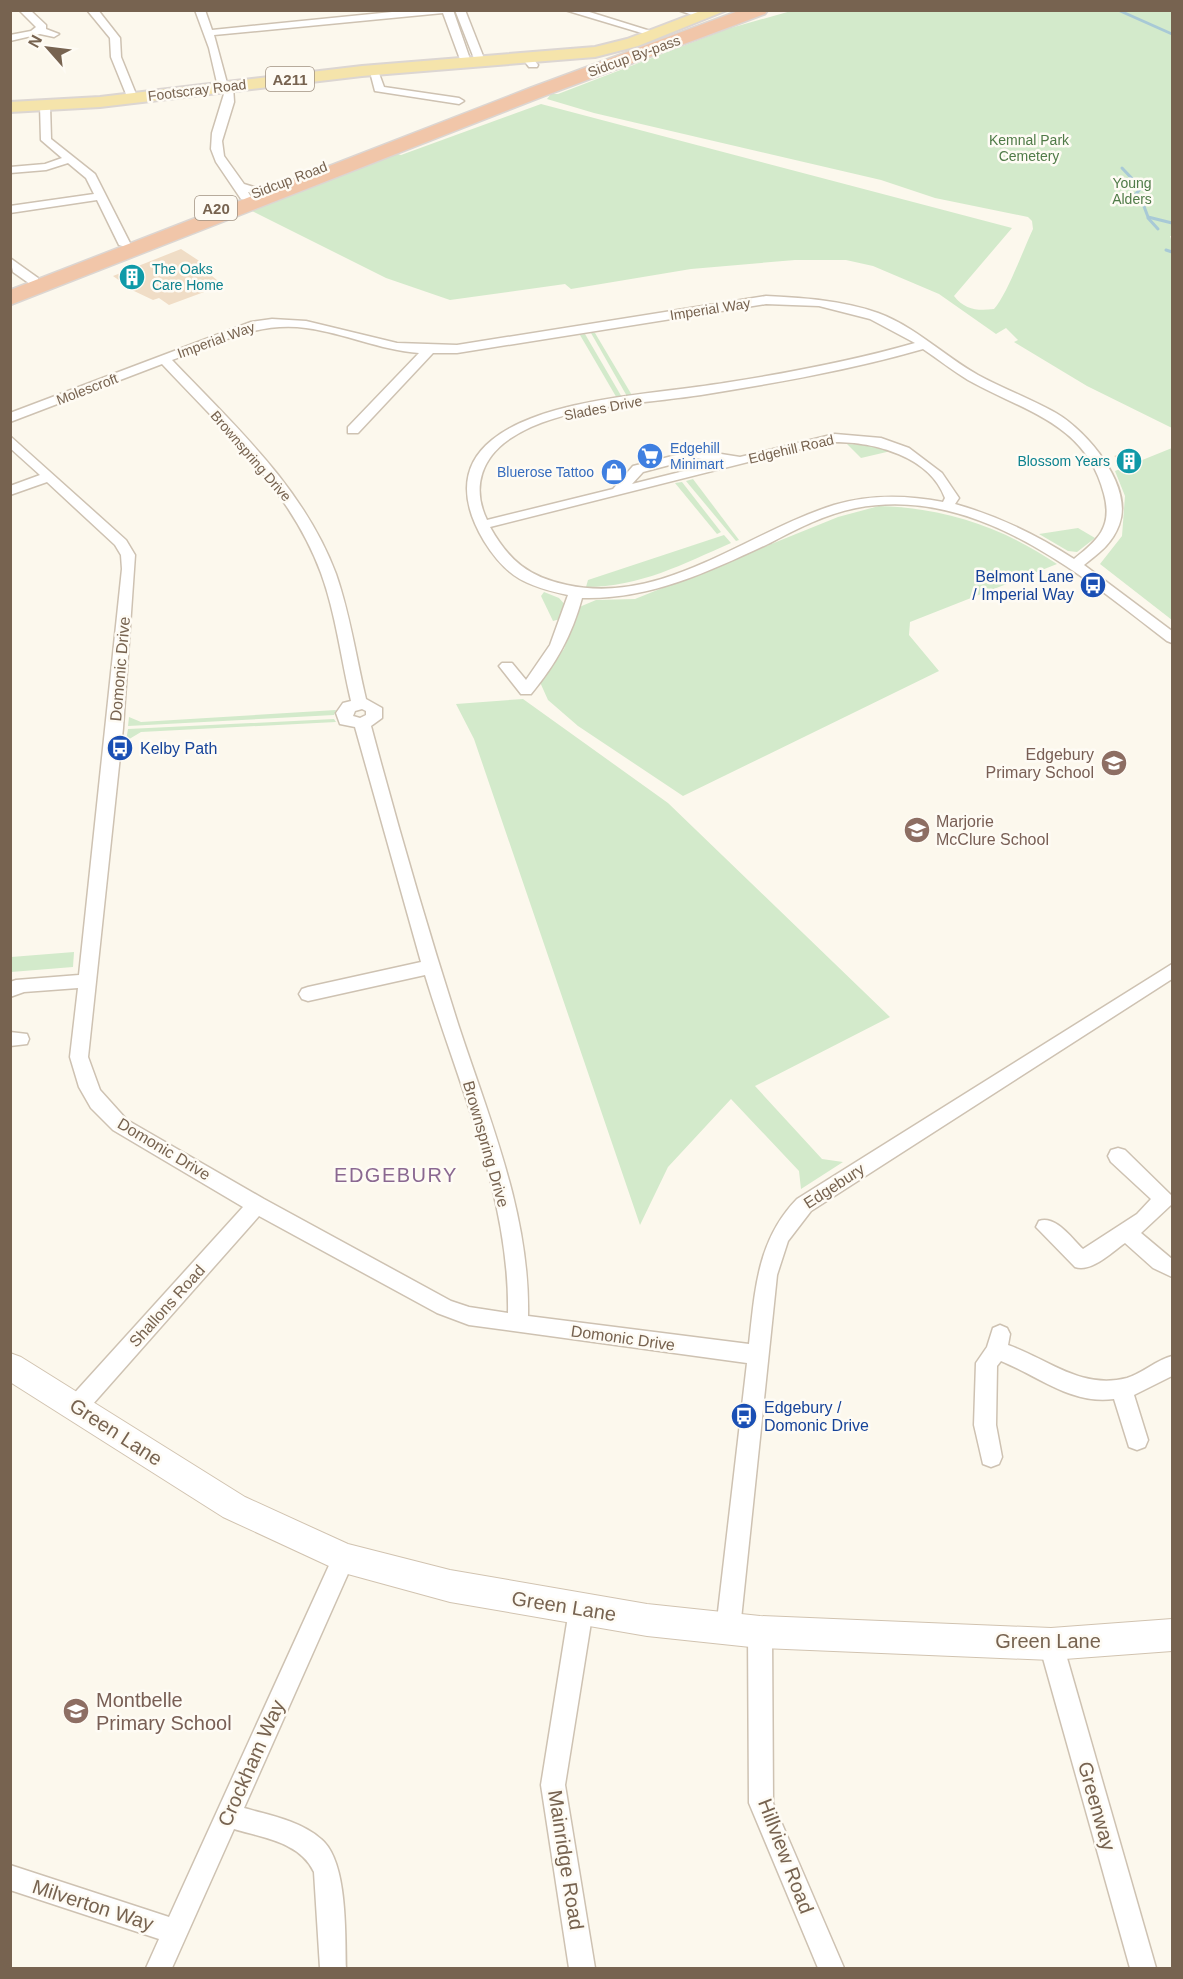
<svg xmlns="http://www.w3.org/2000/svg" width="1183" height="1979" font-family="Helvetica,sans-serif">
<rect width="100%" height="100%" fill="#fcf8ed"/>
<g fill="#d3eacb">
<path d="M791,11h381v225h-2l2,6v186l-85,-42 -73,-44 4,-2 -12,-12 -10,6 -57,-40 -66,-28 -27,-6h-51l-104,9 -120,20 -6,-5 -115,16 -64,-22 -136,-68 144,-57 7,2 140,-51 471,124 -58,68c11,14 24,15 40,13 13,-14 29,-59 39,-80l-1,-8 -4,-4 -93,-19 -54,-18 -287,-67 -47,-14 4,-5h7l169,-65z"/>
<polygon points="591,333 595,333 633,397 628,398"/>
<polygon points="585,334 623,399 618,400 580,335"/>
<polygon points="847,444 872,445 891,451 861,458"/>
<polygon points="1172,448 1172,620 1100,564 1122,536 1125,496 1115,471"/>
<polygon points="693,479 739,540 736,541 686,481"/>
<polygon points="682,482 721,532 717,534 675,483"/>
<path d="M879,506c67,2 123,21 178,58l-147,58 -1,13 30,36 -256,125 -105,-70 -30,-26 -9,-20 25,-31 13,-41 19,-8 39,-1 203,-82z"/>
<polygon points="1078,528 1095,538 1077,552 1068,551 1039,534"/>
<path d="M724,535l7,8c-48,21 -91,44 -145,44l2,-7z"/>
<polygon points="544,592 559,598 567,607 564,618 553,621 541,596"/>
<polygon points="523,699 668,803 890,1017 755,1086 822,1159 843,1162 801,1189 799,1171 731,1099 668,1167 640,1225 474,739 456,704"/>
<polygon points="336,710 334,715 128,726 129,717 141,722"/>
<polygon points="334,719 336,722 141,732 126,741 128,729"/>
<polygon points="74,952 73,967 11,972 11,957"/>
</g>
<g fill="none" stroke-linecap="round" stroke-linejoin="round">
<g stroke="#a8c9d6" stroke-width="3">
<polyline points="1118,10 1172,34"/>
<polyline points="1122,168 1141,188 1135,195 1142,201 1148,217 1172,223"/>
<polyline points="1148,218 1158,229"/>
<polyline points="1166,250 1172,252"/>
</g>
</g>
<g fill="#f0ddc6">
<polygon points="181,249 213,270 207,272 223,285 169,305 159,298 153,300 134,291 113,276"/>
<polygon points="1128,451 1141,460 1126,465 1114,456"/>
</g>
<g fill="none" stroke-linecap="round" stroke-linejoin="round">
<defs>
<g id="street">
<polygon points="19,10 30,10 46,25 46,29 59,34 54,37 40,34 10,41 10,35 31,31 36,27"/>
<polygon points="87,10 98,10 120,38 121,57 138,99 137,101 128,99 111,57 110,38"/>
<polygon points="195,10 205,10 212,30 412,10 453,10 471,62 466,65 461,62 443,13 214,35 227,83 233,86 234,102 222,141 224,156 244,184 267,191 261,194 248,192 251,197 245,200 241,199 216,162 211,149 212,133 224,94 223,90 218,87 209,48"/>
<polygon points="455,10 465,10 485,61 484,63 475,61"/>
<polygon points="565,10 583,10 660,34 655,37"/>
<polygon points="678,10 696,10 709,16 704,19"/>
<polygon points="523,56 531,56 538,65 537,67 529,67 522,58"/>
<polygon points="369,68 377,68 384,87 459,98 464,101 459,104 375,91"/>
<polygon points="45,102 50,105 51,139 95,174 131,245 129,248 119,245 97,200 10,213 10,206 94,194 86,178 68,163 46,170 10,173 10,167 45,164 62,158 41,140 40,105"/>
<polygon points="10,258 38,278 38,284 30,284 13,272"/>
<path d="M766,296c38,2 76,4 112,17 38,14 66,43 100,62 26,14 53,24 78,38 31,18 78,73 63,112 -7,19 -20,28 -35,40l88,66v12l-5,-2c-88,-68 -192,-156 -311,-133 -31,6 -61,22 -88,36 -60,28 -119,56 -186,54 -10,37 -26,66 -51,96h-10l-22,-28 3,-3h10l14,17 24,-35 18,-50c-41,-9 -61,-17 -84,-54 -21,-35 -27,-73 8,-101 51,-42 166,-46 232,-57 64,-10 128,-22 191,-40l-45,-24 -51,-13 -53,-2 -309,49h-24l-75,80h-10v-6l71,-74c-39,-3 -75,-20 -113,-25 -48,-7 -90,16 -134,32 62,65 132,128 164,214 14,40 20,83 30,125l16,9v10l-11,8c27,101 56,201 88,301 31,94 71,188 69,289l221,28c6,-53 8,-104 48,-145l375,-235v15l-361,232 -23,30 -11,34 -37,354 -4,8 -8,3 -8,-3 -4,-8 31,-266 -278,-38 -32,-12 -178,-97 -174,197 -8,3 -8,-3 -3,-7 3,-7 174,-192 -130,-77 -22,-22 -12,-21 -9,-30 8,-69 -54,4 -14,5v-15l6,-2 63,-5 43,-406 -1,-14 -6,-10 -68,-63 -37,13v-9l30,-11 -30,-27v-12l116,104 9,15 -12,173 -35,329 12,33 27,30 137,79 187,102 18,6 39,6c2,-116 -50,-229 -83,-338l-117,26 -6,-2 -3,-5 3,-5 6,-2 113,-25 -66,-235 -15,-3 -4,-11 7,-10 8,-2c-10,-42 -15,-87 -30,-128 -31,-84 -99,-145 -159,-209l-152,58v-9l241,-91 21,-3 34,2 91,22 60,2zM923,349c15,10 30,22 45,31 57,32 118,43 136,114 9,33 -6,46 -30,65 -37,-24 -76,-43 -119,-55l4,-6 -17,-25 -33,-25 -28,-10 -46,-4 -95,23 -44,-7 -63,16 -20,23 -126,31c-16,-33 -5,-63 24,-82 50,-33 132,-34 190,-43 75,-12 149,-25 222,-46zM835,442c39,0 95,14 110,56l-2,4c-37,-7 -72,-8 -109,3 -87,27 -171,101 -267,80 -38,-8 -58,-24 -77,-58l302,-76zM696,458l24,4 -88,22 11,-12zM362,709l4,2v4l-6,3 -7,-2 2,-5z"/>
<polygon points="10,1032 27,1034 29,1039 27,1044 10,1046"/>
<path d="M1118,1148l7,2 47,46 -1,9 -30,28 31,26v18l-19,-9 -28,-25c-13,9 -34,30 -50,24l-39,-40 3,-6c17,-6 33,18 44,28l54,-35 14,-15 -40,-37 -3,-6 3,-6z"/>
<path d="M1000,1325l7,3 3,6 -2,11c40,14 73,45 119,33 16,-5 29,-18 45,-22v20l-38,19 14,45 -3,7 -8,3 -8,-3 -15,-48c-42,6 -76,-23 -113,-38l-4,5 -1,59 6,32 -3,7 -8,3 -8,-3 -9,-39 2,-62 11,-16 6,-19z"/>
<path d="M344,1547l8,3 3,8 -111,250c25,7 57,13 77,31 27,22 24,96 25,129h-26l-6,-96c-14,-30 -51,-34 -80,-43l-62,139h-26l13,-29 -149,-49v-25l159,52 167,-367z"/>
<polygon points="581,1599 589,1602 593,1610 565,1785 595,1968 569,1968 541,1785 569,1610 573,1602"/>
<polygon points="760,1621 768,1624 772,1632 773,1803 844,1968 818,1968 749,1803 748,1632 752,1624"/>
<polygon points="1051,1633 1059,1636 1063,1644 1156,1968 1130,1968 1039,1644 1043,1636"/>
</g>
<polygon id="secondary" points="10,1353 21,1357 245,1497 348,1544 450,1570 647,1604 760,1616 1051,1628 1172,1619 1172,1651 1051,1660 760,1648 647,1636 450,1602 344,1573 223,1517 10,1382"/>
<polygon id="primary" points="703,10 727,10 638,46 595,57 362,76 100,107 10,112 10,102 100,97 362,66 595,47 627,39"/>
<polygon id="highway" points="741,10 768,10 765,14 544,96 10,305 10,290 530,88"/>
</defs>
<use href="#street" stroke="#cec2b2" stroke-width="3"/>
<use href="#secondary" stroke="#d1c3b0" stroke-width="2"/>
<use href="#primary" stroke="#dcd6d2" stroke-width="4"/>
<use href="#highway" stroke="#dcd6d2" stroke-width="3"/>
<use href="#street" fill="#fff" fill-rule="evenodd"/>
<use href="#secondary" fill="#fff" fill-rule="evenodd"/>
<use href="#primary" fill="#f5e4ab" fill-rule="evenodd"/>
<use href="#highway" fill="#f1c6a9" fill-rule="evenodd"/>
</g>
<defs>
<symbol id="building-disc" viewBox="-11 -11 22 22"><circle r="9.5" fill="#0f9aa8" stroke="#fefbf4"/><path d="M-4-6H4V6H1V3H-1V6H-4ZM-2.5-4.3h1.7v1.8h-1.7ZM.8-4.3h1.7v1.8H.8ZM-2.5-1h1.7V.8h-1.7ZM.8-1h1.7V.8H.8Z" fill="#fff"/></symbol>
<symbol id="supermarket-disc" viewBox="-11 -11 22 22"><circle r="9.5" fill="#3f7fe0" stroke="#fefbf4"/><path d="M-6-5.5h2.5l.6 2H6L4.5 2H-2.5L-4.4-4H-6ZM-1.5 3.2a1.3 1.3 0 1 0 .1 0ZM3 3.2a1.3 1.3 0 1 0 .1 0Z" fill="#fff"/></symbol>
<symbol id="shop-disc" viewBox="-11 -11 22 22"><circle r="9.5" fill="#3f7fe0" stroke="#fefbf4"/><path d="M-5-2.5h2.3a2.7 3.5 0 0 1 5.4 0H5L5.5 6h-11ZM-1.5-2.5h3a1.5 2.3 0 0 0-3 0Z" fill="#fff"/></symbol>
<symbol id="bus-disc" viewBox="-11 -11 22 22"><circle r="9.5" fill="#1a4fb4" stroke="#fefbf4"/><path d="M-5-6H5V4H4V6H2V4H-2V6H-4V4H-5ZM-3.5-4V0h7V-4ZM-3.5 1.2v1.5H-2V1.2ZM2 1.2v1.5H3.5V1.2Z" fill="#fff"/></symbol>
<symbol id="school-disc" viewBox="-11 -11 22 22"><circle r="9.5" fill="#8d6e63" stroke="#fefbf4"/><path d="M0-5L7-2L0 1L-7-2ZM-4 1L0 2.5L4 1V4Q0 6-4 4Z" fill="#fff"/></symbol>
</defs>
<g fill-rule="evenodd">
<use href="#building-disc" x="117" y="262" width="30" height="30"/>
<use href="#supermarket-disc" x="635" y="441" width="30" height="30"/>
<use href="#building-disc" x="1114" y="446" width="30" height="30"/>
<use href="#shop-disc" x="599" y="457" width="30" height="30"/>
<use href="#bus-disc" x="1078" y="570" width="30" height="30"/>
<use href="#bus-disc" x="105" y="733" width="30" height="30"/>
<use href="#school-disc" x="1099" y="748" width="30" height="30"/>
<use href="#school-disc" x="902" y="815" width="30" height="30"/>
<use href="#bus-disc" x="729" y="1401" width="30" height="30"/>
<use href="#school-disc" x="61" y="1696" width="30" height="30"/>
</g>
<g text-anchor="middle" dominant-baseline="central" stroke-width="5" stroke-linejoin="round" paint-order="stroke">
<g font-size="14" fill="#776350" stroke="#fefbf4">
<text transform="translate(634 56) rotate(-20)">Sidcup By-pass</text>
<text transform="translate(197 90) rotate(-7)">Footscray Road</text>
<text transform="translate(289 180) rotate(-21)">Sidcup Road</text>
<text transform="translate(710 309) rotate(-9)">Imperial Way</text>
<text transform="translate(216 340) rotate(-20)">Imperial Way</text>
<text transform="translate(87 389) rotate(-21)">Molescroft</text>
<text transform="translate(603 408) rotate(-11)">Slades Drive</text>
<text transform="translate(791 449) rotate(-13)">Edgehill Road</text>
<text transform="translate(251 456) rotate(49)">Brownspring Drive</text>
</g>
<g font-size="14" fill="#507b48" stroke="#fefbf4">
<text x="1029" y="140">Kemnal Park<tspan x="1029" dy="16">Cemetery</tspan></text>
<text x="1132" y="183">Young<tspan x="1132" dy="16">Alders</tspan></text>
</g>
<g font-size="14" fill="#0d838f" stroke="#fefbf4" text-anchor="start">
<text x="152" y="269">The Oaks<tspan x="152" dy="16">Care Home</tspan></text>
<text x="1110" y="461" text-anchor="end">Blossom Years</text>
</g>
<g font-size="14" fill="#366cbe" stroke="#fefbf4" text-anchor="start">
<text x="670" y="448">Edgehill<tspan x="670" dy="16">Minimart</tspan></text>
<text x="594" y="472" text-anchor="end">Bluerose Tattoo</text>
</g>
<g fill="#fefbf4" stroke="#a09181" stroke-width="1.5">
<rect x="266" y="67" width="48" height="24" rx="4.5"/>
<rect x="195" y="196" width="42" height="24" rx="4.5"/>
</g>
<g font-size="15" font-weight="bold" fill="#776350">
<text x="290" y="79">A211</text>
<text x="216" y="208">A20</text>
</g>
<g font-size="16" fill="#164399" stroke="#fefbf4" text-anchor="start">
<text x="1074" y="576" text-anchor="end">Belmont Lane<tspan x="1074" dy="18">/ Imperial Way</tspan></text>
<text x="140" y="748">Kelby Path</text>
<text x="764" y="1407">Edgebury /<tspan x="764" dy="18">Domonic Drive</tspan></text>
</g>
<g font-size="16" fill="#776350" stroke="#fefbf4">
<text transform="translate(120 669) rotate(-85)">Domonic Drive</text>
<text transform="translate(486 1144) rotate(74)">Brownspring Drive</text>
<text transform="translate(164 1149) rotate(31)">Domonic Drive</text>
<text transform="translate(834 1186) rotate(-33)">Edgebury</text>
<text transform="translate(167 1306) rotate(-48)">Shallons Road</text>
<text transform="translate(623 1338) rotate(8)">Domonic Drive</text>
</g>
<g font-size="16" fill="#785e54" stroke="#fefbf4" text-anchor="end">
<text x="1094" y="754">Edgebury<tspan x="1094" dy="18">Primary School</tspan></text>
<text x="936" y="821" text-anchor="start">Marjorie<tspan x="936" dy="18">McClure School</tspan></text>
</g>
<g font-size="20" letter-spacing="1.5" fill="#8a6891" stroke="#fefbf4">
<text x="396" y="1175">EDGEBURY</text>
</g>
<g font-size="20" fill="#776350" stroke="#fefbf4">
<text transform="translate(116 1432) rotate(33)">Green Lane</text>
<text transform="translate(564 1606) rotate(9)">Green Lane</text>
<text x="1048" y="1641">Green Lane</text>
<text transform="translate(251 1763) rotate(-66)">Crockham Way</text>
<text transform="translate(1097 1806) rotate(74)">Greenway</text>
<text transform="translate(786 1856) rotate(69)">Hillview Road</text>
<text transform="translate(566 1860) rotate(81)">Mainridge Road</text>
<text transform="translate(93 1905) rotate(18)">Milverton Way</text>
</g>
<g font-size="20" fill="#785e54" stroke="#fefbf4" text-anchor="start">
<text x="96" y="1700">Montbelle<tspan x="96" dy="23">Primary School</tspan></text>
</g>
</g>
<rect width="1183" height="1979" fill="none" stroke="#776350" stroke-width="24"/>
<g transform="translate(48 48) rotate(298)" stroke="#fefbf4" stroke-width="4.5" paint-order="stroke">
<path d="M0-4.5L10 22L0 15L-10 22Z" fill="#776350"/>
<text y="-9" font-size="16" font-weight="bold" text-anchor="middle" fill="#776350">N</text>
</g>
</svg>
